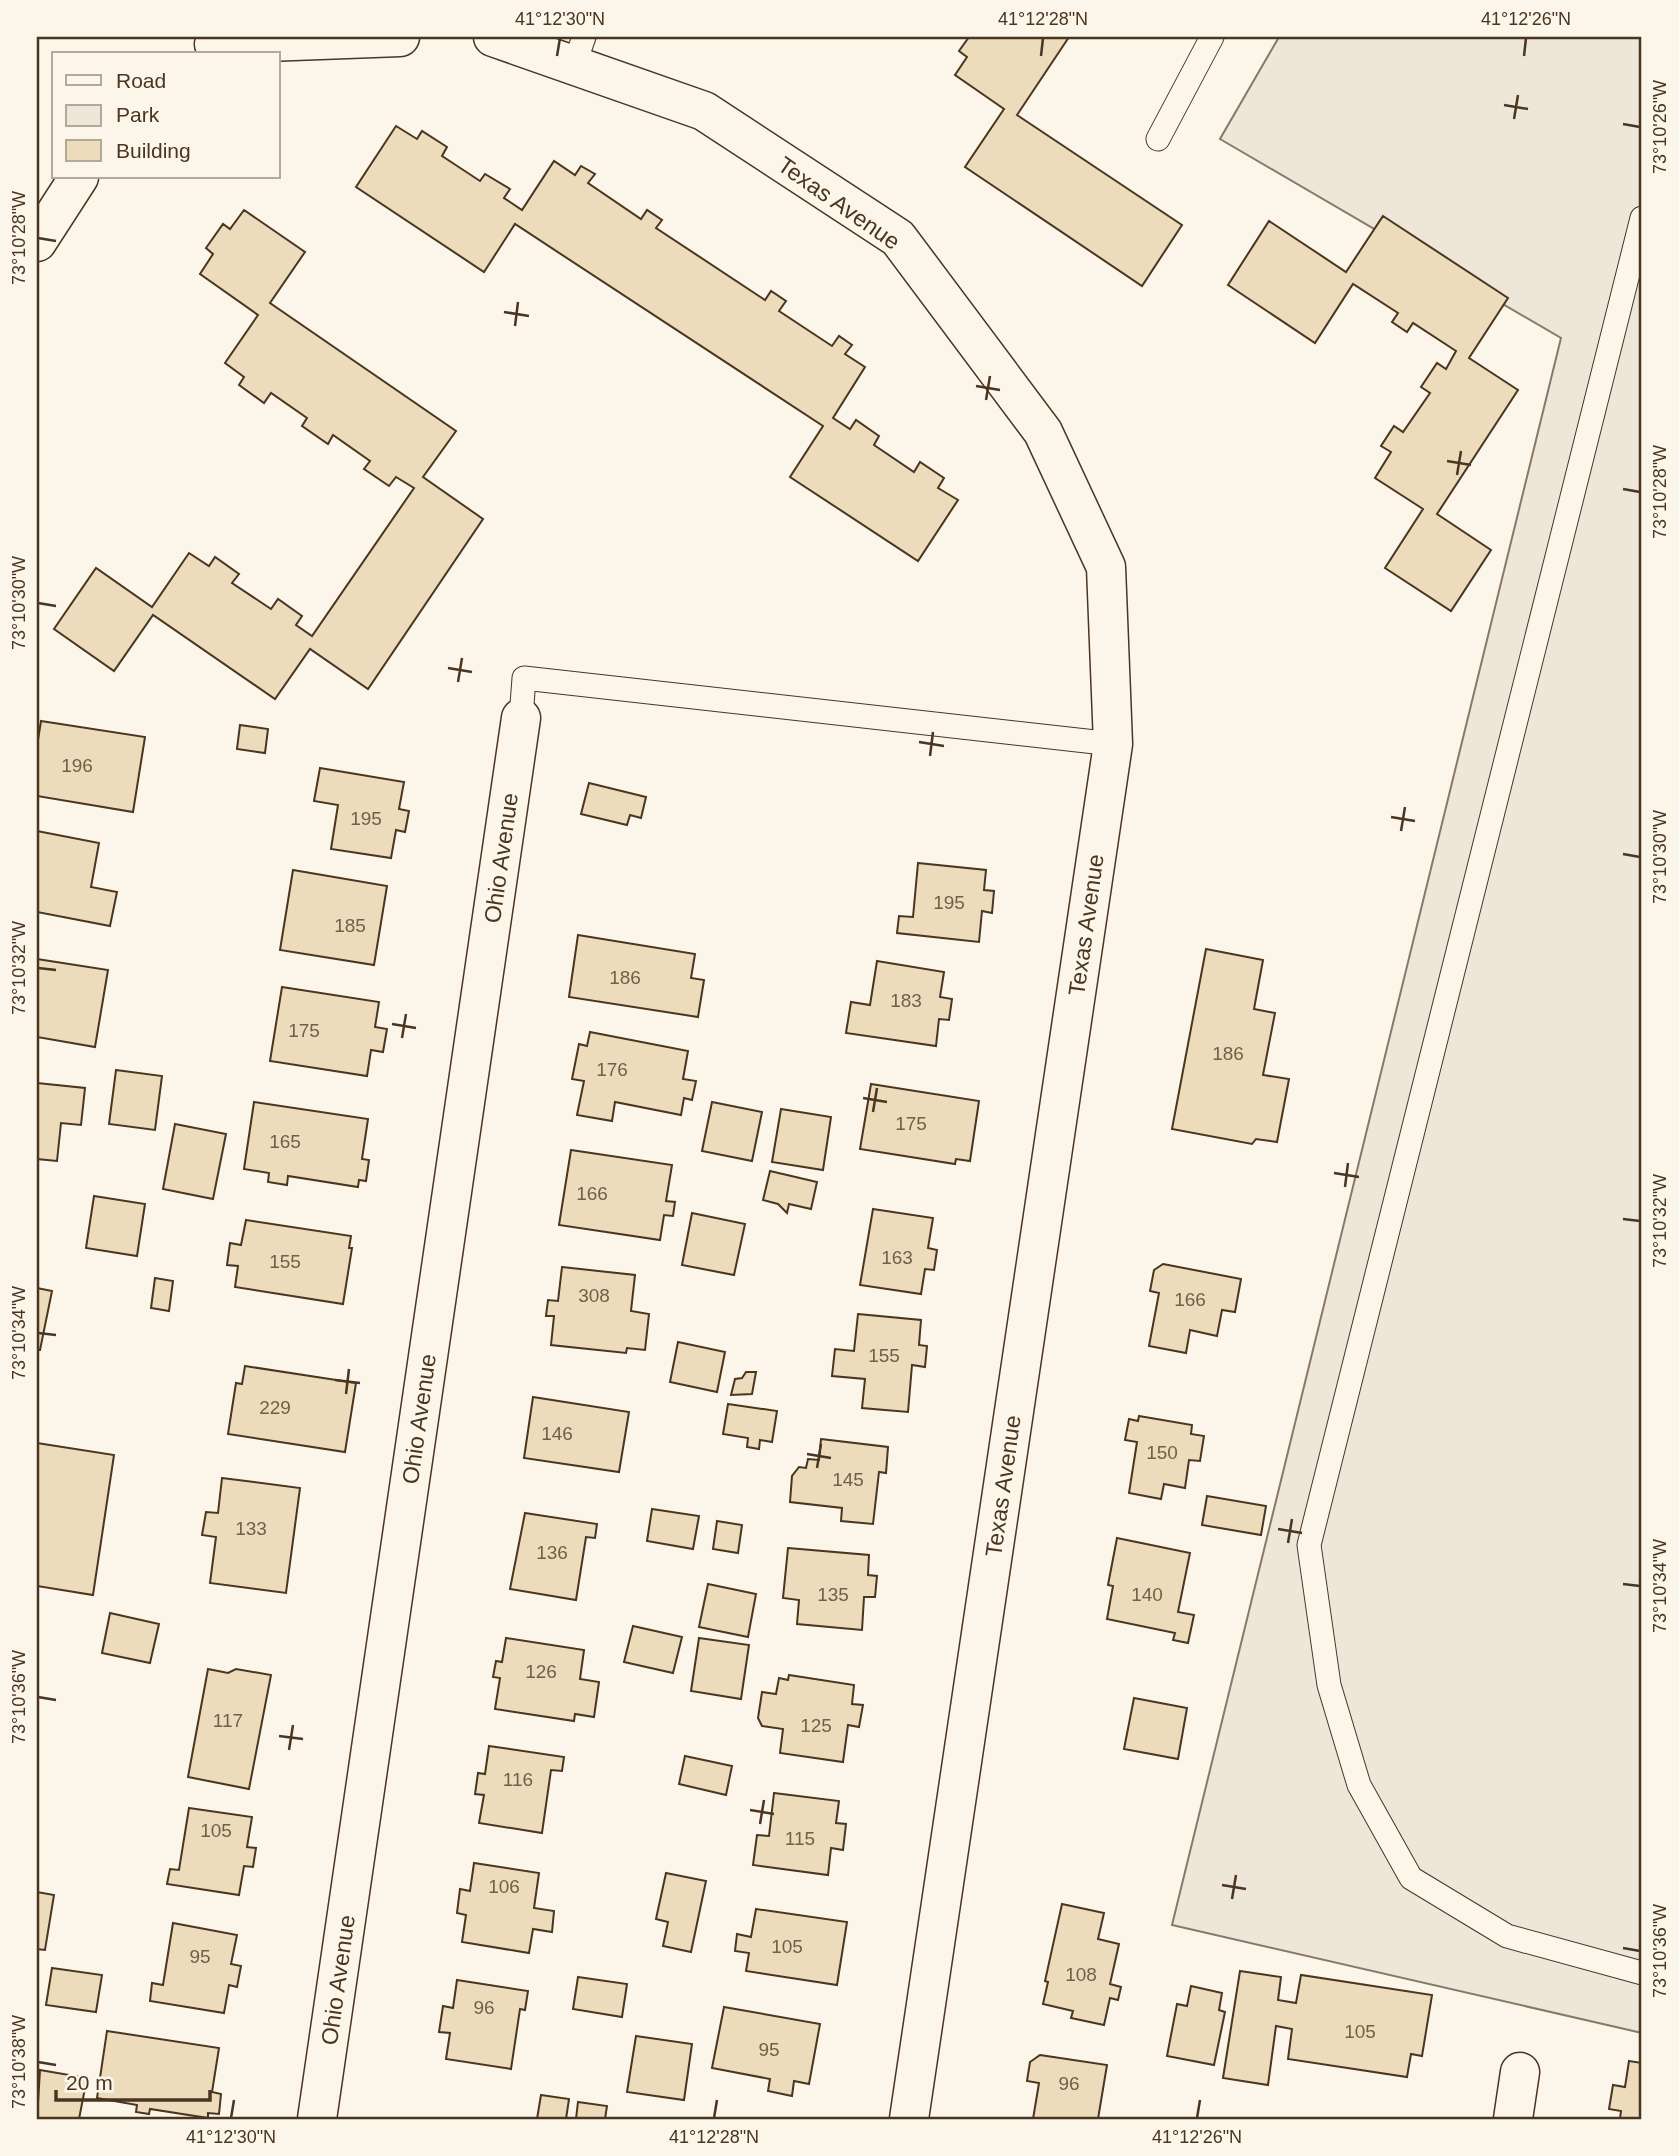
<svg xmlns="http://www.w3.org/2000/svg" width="1679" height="2156" font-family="Arial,sans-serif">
<rect width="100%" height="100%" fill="#fbf6e9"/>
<polygon fill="#ede6d9" stroke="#887966" stroke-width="2" points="1279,37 1642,37 1642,2033 1172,1925 1561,338 1220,139"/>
<g fill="#ecdcbc" stroke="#4a3520" stroke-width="2">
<polygon points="969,37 1069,37 1017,115 1182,225 1142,286 965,167 1004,109 955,75 967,57 959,51"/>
<polygon points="396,126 417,139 422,131 447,147 442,156 480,181 485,174 510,189 504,198 522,210 554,161 575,175 581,166 595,174 588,183 641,219 647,210 662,220 656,228 765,300 771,291 786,301 779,311 832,346 839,336 852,345 845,354 865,367 833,418 850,429 856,420 879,436 874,445 914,472 920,462 944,478 938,488 958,500 918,561 790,477 823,426 515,224 484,272 356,187"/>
<polygon points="244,210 305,252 270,303 456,431 423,477 483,519 368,689 310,649 275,699 153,615 114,671 54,629 96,568 152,607 189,553 209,566 215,557 239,574 232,583 271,609 278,599 302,616 296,625 312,636 414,488 396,477 389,486 364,469 370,461 333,435 328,444 302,426 307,418 271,393 264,403 239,385 244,377 225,363 258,315 200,274 213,254 206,248 223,224 230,229"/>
<polygon points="1383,216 1508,298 1469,358 1518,390 1437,514 1491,550 1451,611 1385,568 1423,509 1375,478 1391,452 1381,446 1394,426 1403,432 1430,393 1421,387 1437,363 1446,369 1456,351 1413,323 1407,332 1392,322 1398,313 1353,284 1315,343 1228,285 1269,221 1346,272"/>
<polygon points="41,721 145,737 133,812 37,796 37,746"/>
<polygon points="240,725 268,729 265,753 237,749"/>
<polygon points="320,768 404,782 399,809 409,811 405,832 396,830 391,858 331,849 338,805 314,801"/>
<polygon points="589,783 646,797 641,818 630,815 627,825 581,814"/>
<polygon points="37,831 99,843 91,887 117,892 110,926 37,912"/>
<polygon points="918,863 986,870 984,890 994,891 992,913 982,911 979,942 897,933 899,916 913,917"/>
<polygon points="293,870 387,886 374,965 280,950"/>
<polygon points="578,935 695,954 691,978 704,980 698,1017 569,997"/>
<polygon points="1206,949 1263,960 1254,1009 1275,1013 1263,1075 1289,1079 1277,1142 1256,1139 1252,1144 1172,1129"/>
<polygon points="37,959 108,970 95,1047 37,1037"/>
<polygon points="877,961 944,972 940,997 952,999 949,1020 939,1019 936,1046 846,1033 851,1002 870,1005"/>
<polygon points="282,987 379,1002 375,1027 387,1029 383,1052 371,1050 367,1076 270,1061"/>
<polygon points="590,1032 688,1051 683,1079 696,1081 692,1100 684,1098 681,1115 615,1102 612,1121 577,1115 584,1081 572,1079 579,1044 587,1046"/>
<polygon points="116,1070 162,1076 155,1130 109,1124"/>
<polygon points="37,1083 85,1088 81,1125 61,1123 57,1161 37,1159"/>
<polygon points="871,1084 979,1101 970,1161 956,1159 955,1164 860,1149"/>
<polygon points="254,1102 368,1119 362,1159 369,1160 366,1181 359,1180 358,1187 288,1176 287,1185 268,1182 269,1173 244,1169"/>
<polygon points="712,1102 762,1112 752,1161 702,1151"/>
<polygon points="781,1109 831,1117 823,1170 772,1162"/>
<polygon points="175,1124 226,1134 213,1199 163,1189"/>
<polygon points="571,1150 672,1165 666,1201 675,1202 673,1216 664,1215 660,1240 559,1225"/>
<polygon points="770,1171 817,1182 811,1209 789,1204 787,1213 778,1204 763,1200"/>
<polygon points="94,1196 145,1204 137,1256 86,1248"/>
<polygon points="873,1209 933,1218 928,1248 937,1250 934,1270 925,1269 921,1294 860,1285"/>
<polygon points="692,1213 745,1224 734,1275 682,1265"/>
<polygon points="246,1220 351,1236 349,1248 352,1248 343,1304 235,1287 238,1266 227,1265 230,1243 241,1245"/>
<polygon points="1163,1264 1241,1279 1235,1312 1222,1310 1217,1336 1190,1330 1186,1353 1149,1346 1159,1293 1150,1291 1154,1270"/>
<polygon points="562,1267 635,1275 631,1311 649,1314 645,1350 627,1348 626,1353 551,1345 554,1316 546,1316 548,1300 558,1301"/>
<polygon points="155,1278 173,1281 169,1311 151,1308"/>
<polygon points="37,1288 52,1291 40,1350 37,1350"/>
<polygon points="858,1314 921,1320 919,1345 927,1346 925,1367 912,1365 908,1412 862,1408 865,1379 832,1376 835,1349 854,1351"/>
<polygon points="678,1342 725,1352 717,1392 670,1382"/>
<polygon points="245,1366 356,1383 345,1452 228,1434 236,1383 242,1384"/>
<polygon points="746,1372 756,1372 752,1394 731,1395 735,1379 742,1378"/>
<polygon points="533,1397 629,1412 619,1472 524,1458"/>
<polygon points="728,1404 777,1411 772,1442 760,1440 759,1449 747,1447 748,1438 723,1434"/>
<polygon points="1139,1416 1192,1425 1191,1434 1204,1436 1200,1461 1189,1460 1185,1488 1164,1484 1161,1499 1129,1493 1137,1442 1125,1440 1129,1419 1138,1421"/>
<polygon points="821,1439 888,1447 886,1473 879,1472 873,1524 841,1521 842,1508 790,1502 792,1476 799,1467 806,1468 808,1459 819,1460"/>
<polygon points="37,1443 114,1455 93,1595 37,1586"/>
<polygon points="222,1478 300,1488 286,1593 210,1583 216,1537 202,1535 206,1512 218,1513"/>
<polygon points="1207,1496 1266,1506 1261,1535 1202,1525"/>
<polygon points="652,1509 699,1516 693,1549 647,1541"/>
<polygon points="525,1513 597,1524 595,1538 586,1537 576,1600 510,1589"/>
<polygon points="717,1521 742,1525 738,1553 713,1549"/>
<polygon points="1117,1538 1190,1553 1178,1612 1194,1615 1188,1643 1173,1640 1175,1633 1107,1619 1113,1586 1108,1585"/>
<polygon points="788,1548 869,1555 868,1575 877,1576 875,1597 864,1597 862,1630 797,1624 799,1600 783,1598"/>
<polygon points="708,1584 756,1594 748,1637 699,1627"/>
<polygon points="110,1613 159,1624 150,1663 102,1653"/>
<polygon points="633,1626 682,1637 673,1673 624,1662"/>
<polygon points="506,1638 584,1650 580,1679 599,1682 594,1717 575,1714 574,1721 495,1709 500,1678 493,1677 496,1661 502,1662"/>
<polygon points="699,1638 749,1645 741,1699 691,1691"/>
<polygon points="208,1669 228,1673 236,1669 271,1675 249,1789 188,1777"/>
<polygon points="789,1675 854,1685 852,1704 863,1705 859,1727 848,1725 843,1762 780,1753 783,1729 762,1726 758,1718 762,1692 776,1694 779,1678 788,1680"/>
<polygon points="1134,1698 1187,1708 1178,1759 1124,1749"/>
<polygon points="489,1746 564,1757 562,1771 551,1770 542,1833 479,1823 484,1795 475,1794 478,1773 485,1774"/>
<polygon points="685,1756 732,1766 726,1795 679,1784"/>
<polygon points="774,1793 839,1801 836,1823 846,1824 843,1850 831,1848 828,1875 753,1865 757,1835 769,1836"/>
<polygon points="189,1808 252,1817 247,1847 256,1848 253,1867 244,1866 239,1895 167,1884 170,1869 179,1870"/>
<polygon points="474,1863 539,1873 534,1908 554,1911 552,1932 533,1929 529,1953 462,1942 466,1915 457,1913 460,1889 470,1891"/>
<polygon points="666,1873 706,1881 691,1952 663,1946 668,1922 656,1919"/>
<polygon points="37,1892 54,1895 45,1950 37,1949"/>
<polygon points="1062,1904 1104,1913 1098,1939 1119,1944 1110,1984 1121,1987 1118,2000 1110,1998 1104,2025 1071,2018 1073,2011 1043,2004 1048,1982 1045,1981"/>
<polygon points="756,1909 847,1922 837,1985 746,1971 749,1953 735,1951 737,1934 751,1937"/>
<polygon points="173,1923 237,1935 231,1964 241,1966 237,1987 229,1985 224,2013 150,2001 152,1983 163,1985"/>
<polygon points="52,1968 102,1975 96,2012 46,2005"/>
<polygon points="1240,1971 1281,1977 1278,2000 1296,2003 1301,1975 1432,1995 1422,2056 1411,2054 1407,2077 1288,2059 1292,2029 1276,2026 1268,2085 1223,2078"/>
<polygon points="578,1977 627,1984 622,2017 573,2009"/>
<polygon points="457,1980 528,1991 525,2010 520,2009 511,2069 446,2059 450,2033 439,2032 443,2006 453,2008"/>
<polygon points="1191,1986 1222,1993 1219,2010 1225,2012 1214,2065 1167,2056 1177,2004 1187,2006"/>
<polygon points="724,2007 820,2024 809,2084 794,2081 792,2096 768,2091 770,2079 712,2068"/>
<polygon points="107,2031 219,2048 212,2092 221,2094 219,2114 208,2113 208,2118 150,2109 149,2114 136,2112 137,2105 97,2098"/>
<polygon points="636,2036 692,2044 684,2100 627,2092"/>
<polygon points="1040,2055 1107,2065 1098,2119 1033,2119 1039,2083 1027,2081 1030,2062"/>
<polygon points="1629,2061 1642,2063 1642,2119 1620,2119 1621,2111 1609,2109 1613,2085 1625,2087"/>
<polygon points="40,2070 87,2078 79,2119 37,2119"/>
<polygon points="541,2095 569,2099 566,2119 537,2119"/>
<polygon points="578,2102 607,2106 605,2119 576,2119"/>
</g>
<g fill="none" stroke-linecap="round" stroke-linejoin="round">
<defs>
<g id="service">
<polyline points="574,65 584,37"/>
<polyline points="1158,139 1212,37"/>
<polyline points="1642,218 1309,1545 1329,1685 1359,1785 1411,1878 1507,1936 1642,1973"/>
<polyline points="521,718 524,678 1113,744"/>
</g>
<g id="minor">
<polyline points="493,37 704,111 898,238 1043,432 1106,567 1113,744 909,2119"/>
<polyline points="214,44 400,37"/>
<polyline points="37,242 79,177"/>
<polyline points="317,2119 521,718"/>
<polyline points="1513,2119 1520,2072"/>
</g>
</defs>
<use href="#service" stroke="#4a3520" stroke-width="25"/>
<use href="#minor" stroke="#4a3520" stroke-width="41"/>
<use href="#service" stroke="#fbf6e9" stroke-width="23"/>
<use href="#minor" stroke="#fbf6e9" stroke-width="38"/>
</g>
<path fill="none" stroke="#4a3520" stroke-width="2.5" d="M557,56l3,-18M1041,56l2,-18M1524,56l2,-18M1504,105l24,4M1514,119l4,-24M1623,124l17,3M38,238l18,3M504,312l25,4M515,326l3,-24M976,386l24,4M986,400l4,-24M1447,461l24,4M1457,475l4,-24M1623,489l17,3M38,603l18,3M448,668l24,4M458,682l4,-24M919,742l25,4M930,756l3,-24M1391,817l24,4M1401,831l4,-24M1623,854l17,3M38,968l18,2M392,1024l24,4M402,1038l4,-24M863,1098l24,4M873,1112l4,-24M1334,1173l25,4M1345,1187l3,-24M1623,1219l17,2M38,1333l18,2M335,1380l25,3M346,1394l3,-25M807,1454l24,4M817,1468l4,-24M1278,1529l24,4M1288,1543l4,-24M1623,1584l17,2M38,1697l18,3M279,1736l24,3M289,1750l4,-25M750,1810l24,4M760,1824l4,-24M1222,1885l24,4M1232,1899l4,-24M1623,1948l17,3M38,2062l18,3M231,2118l3,-18M714,2118l3,-18M1197,2118l3,-18"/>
<g text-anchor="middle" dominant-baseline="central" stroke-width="5" stroke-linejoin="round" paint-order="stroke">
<g font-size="19" fill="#725f47">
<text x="77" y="765">196</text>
<text x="366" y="818">195</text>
<text x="949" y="902">195</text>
<text x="350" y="925">185</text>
<text x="625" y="977">186</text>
<text x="906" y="1000">183</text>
<text x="304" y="1030">175</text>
<text x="1228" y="1053">186</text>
<text x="612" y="1069">176</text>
<text x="911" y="1123">175</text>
<text x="285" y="1141">165</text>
<text x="592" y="1193">166</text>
<text x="897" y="1257">163</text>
<text x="285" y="1261">155</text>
<text x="594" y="1295">308</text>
<text x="1190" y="1299">166</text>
<text x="884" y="1355">155</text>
<text x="275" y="1407">229</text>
<text x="557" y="1433">146</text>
<text x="1162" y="1452">150</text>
<text x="848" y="1479">145</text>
<text x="251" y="1528">133</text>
<text x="552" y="1552">136</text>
<text x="833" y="1594">135</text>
<text x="1147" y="1594">140</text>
<text x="541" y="1671">126</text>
<text x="228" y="1720">117</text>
<text x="816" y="1725">125</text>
<text x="518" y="1779">116</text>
<text x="216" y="1830">105</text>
<text x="800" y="1838">115</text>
<text x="504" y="1886">106</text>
<text x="787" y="1946">105</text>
<text x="200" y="1956">95</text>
<text x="1081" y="1974">108</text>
<text x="484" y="2007">96</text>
<text x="1360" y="2031">105</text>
<text x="769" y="2049">95</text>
<text x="1069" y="2083">96</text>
</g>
<g font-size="23" fill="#4a3520" stroke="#fbf6e9">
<text transform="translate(839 203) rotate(35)">Texas Avenue</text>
<text transform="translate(501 858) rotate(-82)">Ohio Avenue</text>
<text transform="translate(1086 925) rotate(-82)">Texas Avenue</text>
<text transform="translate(419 1419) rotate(-82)">Ohio Avenue</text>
<text transform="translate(1003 1486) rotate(-82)">Texas Avenue</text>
<text transform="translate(338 1980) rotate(-82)">Ohio Avenue</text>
</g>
</g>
<rect width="1679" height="2156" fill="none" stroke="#fbf6e9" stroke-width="77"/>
<rect x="52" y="52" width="228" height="126" fill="#fbf6e9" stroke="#b4a999" stroke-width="2"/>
<rect x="66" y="75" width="35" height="10" fill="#fbf6e9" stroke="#b4a999" stroke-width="2"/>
<text x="116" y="88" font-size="21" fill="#4a3520">Road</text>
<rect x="66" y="105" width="35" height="21" fill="#ede6d9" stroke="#b4a999" stroke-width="2"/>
<text x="116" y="122" font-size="21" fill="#4a3520">Park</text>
<rect x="66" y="140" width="35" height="21" fill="#ecdcbc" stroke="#b4a999" stroke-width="2"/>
<text x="116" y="158" font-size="21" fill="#4a3520">Building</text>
<path d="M56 2090v10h154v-10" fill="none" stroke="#4a3520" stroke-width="3.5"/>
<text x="66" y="2090" font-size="21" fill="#4a3520" stroke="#fbf6e9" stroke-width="5" paint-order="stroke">20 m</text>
<rect x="38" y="38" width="1602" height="2080" fill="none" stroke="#4a3520" stroke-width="2.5"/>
<g font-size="18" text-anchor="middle" fill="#4a3520">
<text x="560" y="25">41°12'30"N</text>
<text x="1043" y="25">41°12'28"N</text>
<text x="1526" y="25">41°12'26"N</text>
<text transform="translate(1660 127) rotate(-90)" y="6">73°10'26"W</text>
<text transform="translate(19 238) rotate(-90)" y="6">73°10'28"W</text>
<text transform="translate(1660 492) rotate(-90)" y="6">73°10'28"W</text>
<text transform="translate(19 603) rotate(-90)" y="6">73°10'30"W</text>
<text transform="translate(1660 857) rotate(-90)" y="6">73°10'30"W</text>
<text transform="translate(19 968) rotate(-90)" y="6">73°10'32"W</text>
<text transform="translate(1660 1221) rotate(-90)" y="6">73°10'32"W</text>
<text transform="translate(19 1333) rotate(-90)" y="6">73°10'34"W</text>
<text transform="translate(1660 1586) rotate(-90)" y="6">73°10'34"W</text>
<text transform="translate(19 1697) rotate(-90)" y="6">73°10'36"W</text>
<text transform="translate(1660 1951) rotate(-90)" y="6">73°10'36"W</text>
<text transform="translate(19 2062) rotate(-90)" y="6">73°10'38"W</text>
<text x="231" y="2143">41°12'30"N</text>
<text x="714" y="2143">41°12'28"N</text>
<text x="1197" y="2143">41°12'26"N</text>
</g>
</svg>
